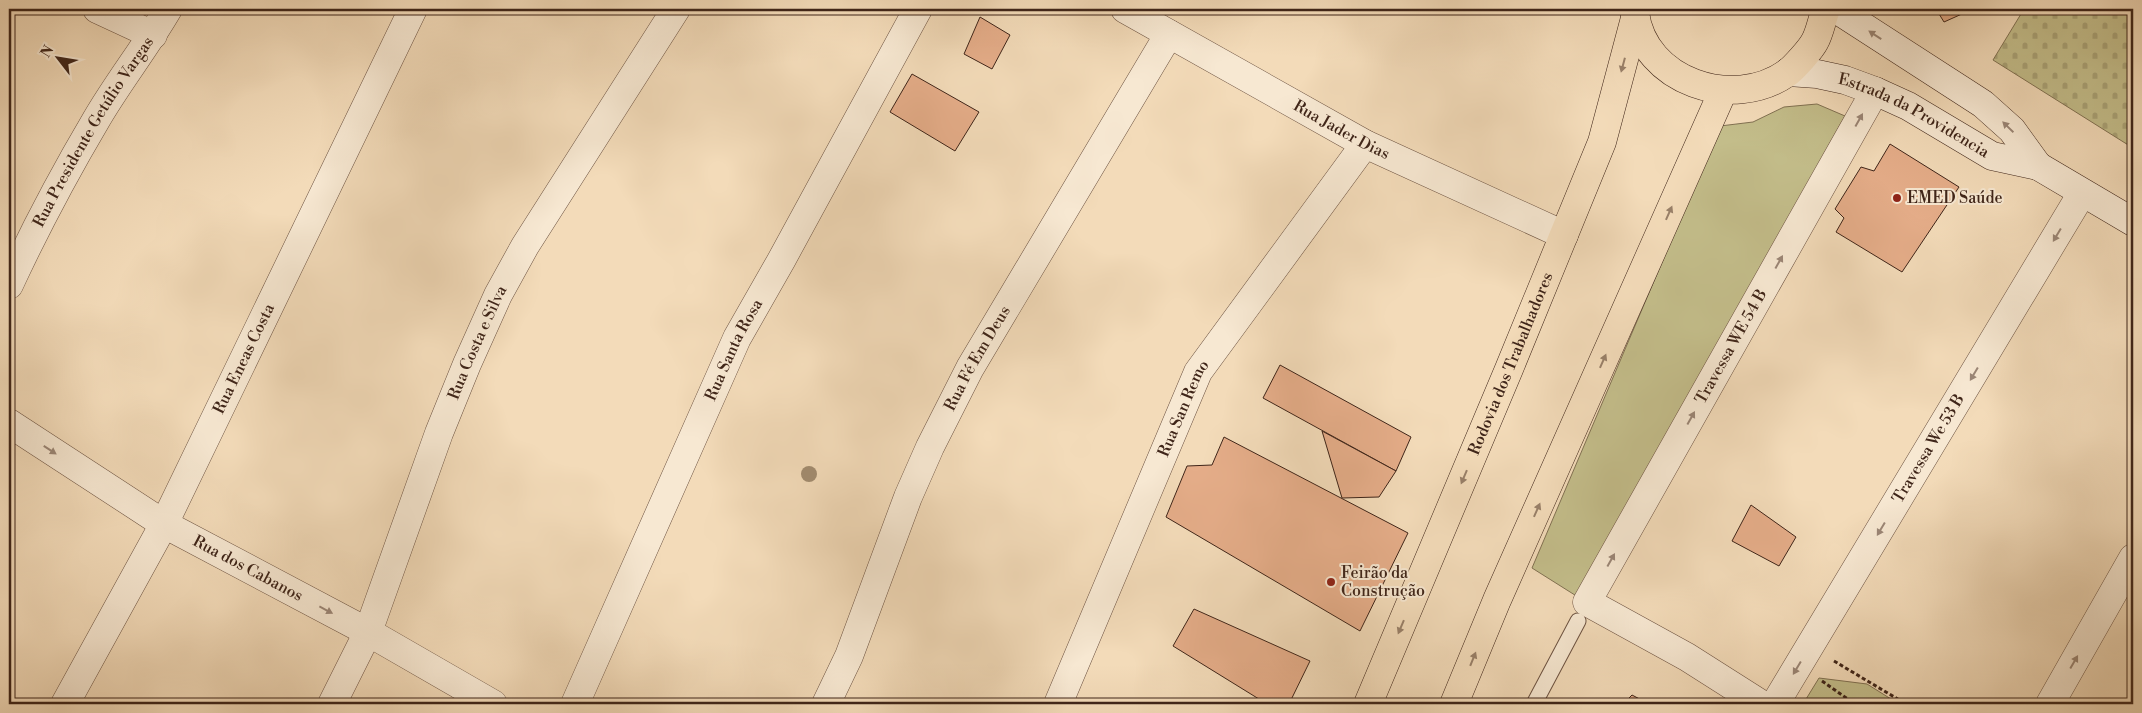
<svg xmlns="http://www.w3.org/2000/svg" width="2142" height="713" font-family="'Libre Bodoni',serif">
<defs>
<pattern id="cemetery-stones" width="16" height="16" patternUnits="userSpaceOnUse" patternTransform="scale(1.25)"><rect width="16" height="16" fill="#c3bd8a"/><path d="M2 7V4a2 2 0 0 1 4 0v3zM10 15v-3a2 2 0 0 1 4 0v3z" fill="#a9a276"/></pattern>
</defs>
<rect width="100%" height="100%" fill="#f3dbb9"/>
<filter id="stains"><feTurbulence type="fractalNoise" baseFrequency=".004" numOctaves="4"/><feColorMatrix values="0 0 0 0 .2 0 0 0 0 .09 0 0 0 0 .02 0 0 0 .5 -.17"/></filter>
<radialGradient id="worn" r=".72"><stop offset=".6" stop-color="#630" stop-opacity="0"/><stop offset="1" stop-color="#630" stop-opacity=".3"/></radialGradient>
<g fill="#c3bd8a" stroke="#817152">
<polygon points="1817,104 1845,116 1578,597 1532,568 1720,126 1753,122 1784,107"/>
<polygon points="1819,678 1867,684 1899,704 1803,704"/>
</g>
<polygon fill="url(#cemetery-stones)" stroke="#817152" points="2024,9 2133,9 2133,148 1993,60"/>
<g fill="#e5ad89" stroke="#3f2519">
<polygon points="1936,9 1973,9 1944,22"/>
<polygon points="980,17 1010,35 992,69 964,54"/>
<polygon points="912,74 979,112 955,151 890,112"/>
<polygon points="1890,144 1959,187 1902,272 1836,232 1844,218 1835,209 1861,167 1874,171"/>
<polygon points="1280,365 1411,437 1396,471 1263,398"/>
<polygon points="1322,431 1396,471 1379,497 1342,498"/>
<polygon points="1224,437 1408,533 1360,631 1166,517 1187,466 1212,465"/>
<polygon points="1751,505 1796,537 1779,566 1732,541"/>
<polygon points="1194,609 1310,661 1289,704 1267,704 1173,646"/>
<polygon points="1632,695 1649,704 1623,704"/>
</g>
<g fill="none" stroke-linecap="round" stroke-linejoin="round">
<defs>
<polyline id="lane" points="1534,704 1578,621"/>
<g id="street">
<polyline points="97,9 153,35"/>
<path id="s1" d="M1125,9l240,135 199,91"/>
<path id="s2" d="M9,285c26,-56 55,-111 87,-165 22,-38 50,-73 72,-111"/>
<path id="s3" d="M9,423l155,101 204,108 125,72"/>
<path id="s4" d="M65,704l99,-180 249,-515"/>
<path id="s5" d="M332,704l36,-72 71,-199 28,-69 31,-69 27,-49 151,-237"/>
<path id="s6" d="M575,704l162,-366 45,-79 136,-250"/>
<path id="s7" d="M826,704l23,-48 59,-159 22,-50 40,-79 199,-334"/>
<path id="s8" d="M1058,704l140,-332 167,-228"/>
<path id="s9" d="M1761,704l-74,-47 -100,-55 288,-511"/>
<path id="s10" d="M1775,704l307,-511"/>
<polyline points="2050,704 2133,558"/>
</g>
<g id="secondary">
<polyline points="1836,9 1983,104 2012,130 2038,166"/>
<path id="s11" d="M1788,72l29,2 28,6 30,11 33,15 84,50 46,10 95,56"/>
</g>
<g id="primary">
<path d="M1635,13c9,69 98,98 152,60 7,-5 24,-24 28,-32 5,-9 7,-22 11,-32"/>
<path id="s12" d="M1368,704l141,-335 93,-227 33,-124"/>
<polyline points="1454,704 1497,600 1723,91"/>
</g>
</defs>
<use href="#lane" stroke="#6c5241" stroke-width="17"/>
<use href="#street" stroke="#6c5241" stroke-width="29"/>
<use href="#secondary" stroke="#3f2519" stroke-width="29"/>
<use href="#primary" stroke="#3f2519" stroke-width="29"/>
<g stroke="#3f2519" stroke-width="3" stroke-dasharray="4 2.5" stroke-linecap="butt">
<polyline points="1834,661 1906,704"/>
<polyline points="1822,681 1855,704"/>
</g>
<use href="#lane" stroke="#f7e8d2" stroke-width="15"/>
<use href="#street" stroke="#f7e8d2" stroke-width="28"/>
<use href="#secondary" stroke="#f7e8d2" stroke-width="28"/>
<use href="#primary" stroke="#f3dbb9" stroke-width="28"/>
</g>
<circle fill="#a28c70" cx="809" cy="474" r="8"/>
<defs><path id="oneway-solid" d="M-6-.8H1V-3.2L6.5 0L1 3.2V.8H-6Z" transform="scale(1.25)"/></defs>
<g fill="#9b8676">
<use href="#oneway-solid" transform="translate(1875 35) rotate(-147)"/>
<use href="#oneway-solid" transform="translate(1859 120) rotate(-61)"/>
<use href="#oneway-solid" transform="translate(2008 127) rotate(-136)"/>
<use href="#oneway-solid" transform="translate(2057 235) rotate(121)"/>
<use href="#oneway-solid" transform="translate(1779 262) rotate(-61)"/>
<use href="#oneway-solid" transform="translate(1974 374) rotate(121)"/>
<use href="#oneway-solid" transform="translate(1691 418) rotate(-61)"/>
<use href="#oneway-solid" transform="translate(50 450) rotate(33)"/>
<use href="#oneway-solid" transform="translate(1881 529) rotate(121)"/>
<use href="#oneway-solid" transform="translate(1611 560) rotate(-61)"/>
<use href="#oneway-solid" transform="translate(326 610) rotate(28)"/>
<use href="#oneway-solid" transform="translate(2074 662) rotate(-60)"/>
<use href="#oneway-solid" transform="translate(1797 668) rotate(121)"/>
</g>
<g fill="#998069">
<use href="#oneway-solid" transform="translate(1623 65) rotate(105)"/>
<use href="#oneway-solid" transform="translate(1669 213) rotate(-66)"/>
<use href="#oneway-solid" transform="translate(1603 361) rotate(-66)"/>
<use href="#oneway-solid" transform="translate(1464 477) rotate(113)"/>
<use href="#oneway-solid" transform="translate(1537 510) rotate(-66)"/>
<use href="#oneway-solid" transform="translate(1401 627) rotate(113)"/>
<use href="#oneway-solid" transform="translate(1473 659) rotate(-68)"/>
</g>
<g fill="#8f2418" stroke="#f7e8d2" stroke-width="2">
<circle cx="1897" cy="198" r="5"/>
<circle cx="1331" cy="582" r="5"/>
</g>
<g text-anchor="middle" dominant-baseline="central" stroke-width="4" stroke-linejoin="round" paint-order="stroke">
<g font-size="16" fill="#3f2519" stroke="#f7e8d2">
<text stroke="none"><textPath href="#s11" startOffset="135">Estrada da Providencia</textPath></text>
<text stroke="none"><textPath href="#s1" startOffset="248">Rua Jader Dias</textPath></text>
<text stroke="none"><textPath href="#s2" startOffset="175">Rua Presidente Getúlio Vargas</textPath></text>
<text stroke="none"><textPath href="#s5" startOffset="390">Rua Costa e Silva</textPath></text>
<text stroke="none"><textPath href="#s9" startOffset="495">Travessa WE 54 B</textPath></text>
<text stroke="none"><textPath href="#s6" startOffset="388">Rua Santa Rosa</textPath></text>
<text stroke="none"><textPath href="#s4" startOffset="389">Rua Eneas Costa</textPath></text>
<text stroke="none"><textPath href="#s7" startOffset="378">Rua Fé Em Deus</textPath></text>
<text stroke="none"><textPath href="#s12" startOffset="369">Rodovia dos Trabalhadores</textPath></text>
<text stroke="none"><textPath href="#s8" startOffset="321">Rua San Remo</textPath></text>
<text stroke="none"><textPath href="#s10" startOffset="298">Travessa We 53 B</textPath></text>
<text stroke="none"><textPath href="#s3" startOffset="280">Rua dos Cabanos</textPath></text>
</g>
<g font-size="16" fill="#3f2519" stroke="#f7e8d2" text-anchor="start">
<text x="1907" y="198">EMED Saúde</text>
<text x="1341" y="573">Feirão da<tspan x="1341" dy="18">Construção</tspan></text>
</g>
</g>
<rect width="2142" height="713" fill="none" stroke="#f3dbb9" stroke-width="30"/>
<rect x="10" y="10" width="2122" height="693" fill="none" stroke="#3f2519" stroke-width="2.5"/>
<rect x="15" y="15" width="2112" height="683" fill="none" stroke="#3f2519"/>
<g transform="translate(58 58) rotate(301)" stroke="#f7e8d2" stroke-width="4" paint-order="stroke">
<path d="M0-4L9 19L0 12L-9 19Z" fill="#3f2519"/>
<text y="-8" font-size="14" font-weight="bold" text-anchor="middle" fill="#3f2519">N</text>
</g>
<rect width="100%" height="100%" filter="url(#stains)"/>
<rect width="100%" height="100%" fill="url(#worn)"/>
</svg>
